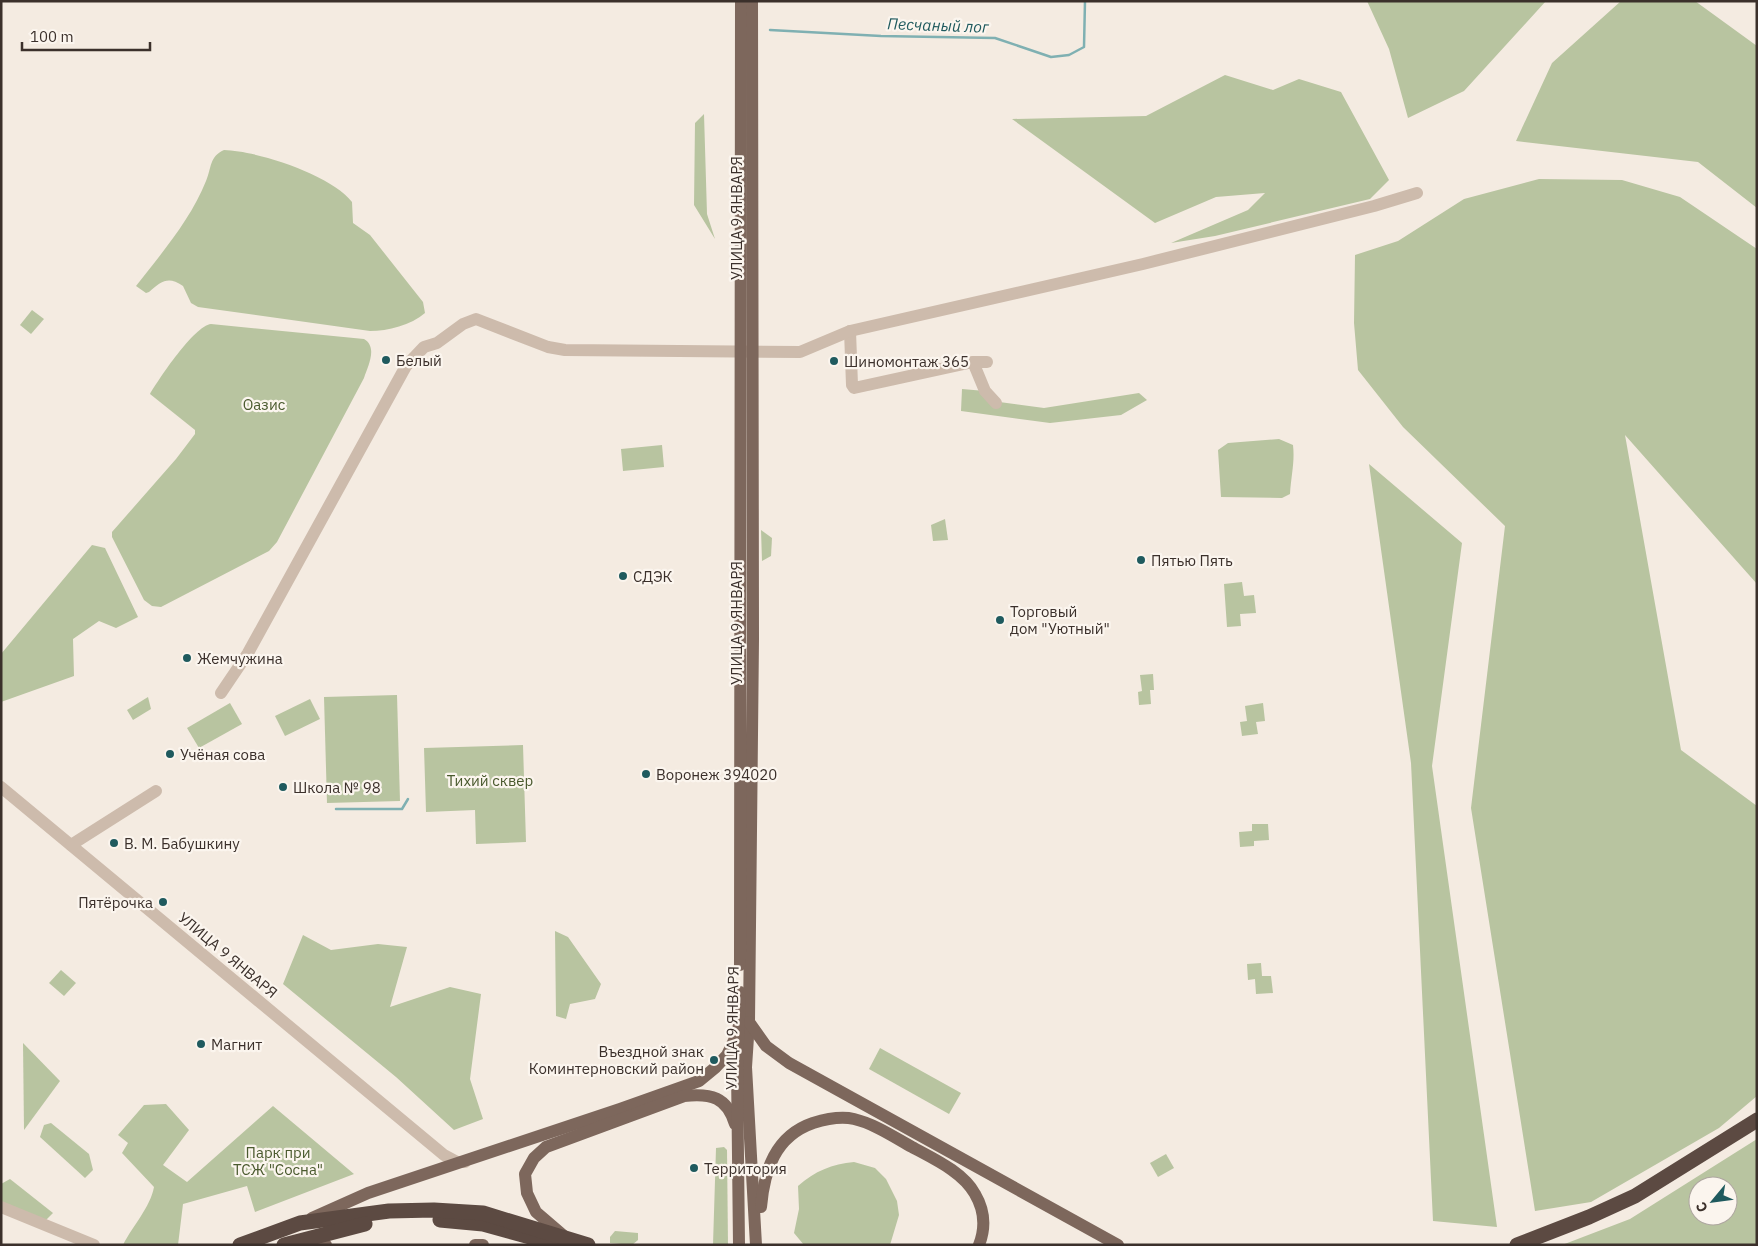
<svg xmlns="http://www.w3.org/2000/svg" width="1758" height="1246" font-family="'IBM Plex Sans',sans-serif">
<rect width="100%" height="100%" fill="#f4ebe1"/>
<g fill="#b8c4a0" fill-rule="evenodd">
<polygon points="1367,1 1546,1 1464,91 1408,118 1389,49"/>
<polygon points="1621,1 1695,1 1757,46 1757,208 1698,162 1516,141 1552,63"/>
<polygon points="1225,75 1273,90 1299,79 1341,92 1389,180 1370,199 1215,236 1171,243 1248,210 1265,193 1216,197 1155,223 1012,119 1146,116"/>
<polygon points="704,114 707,214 715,239 694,205 695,123"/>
<path d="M224,150c34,1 108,25 128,52l1,21 17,12 53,67 2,11c-14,12 -37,18 -55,18l-172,-24 -7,-4 -8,-17c-15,-10 -21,-5 -34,6l-3,1 -10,-7c25,-32 55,-67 70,-105 6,-14 3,-24 18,-31z"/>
<polygon points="1539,179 1622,180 1680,197 1757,249 1757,584 1625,435 1681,750 1757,806 1757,1096 1719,1128 1591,1202 1535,1211 1471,808 1505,526 1403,427 1358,370 1354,323 1355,255 1398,241 1464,199"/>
<polygon points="32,310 44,319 31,334 20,325"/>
<path d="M211,324l153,15c14,8 4,27 0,39l-87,164 -8,9 -108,56 -9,-1 -8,-6 -32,-63v-5l64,-73 19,-25v-4l-45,-36c9,-15 44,-68 61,-70z"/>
<polygon points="962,389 985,391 992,401 1044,408 1139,393 1147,400 1121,415 1050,423 961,411"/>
<path d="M1279,439l14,6c2,17 -2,31 -3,49l-8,4 -61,-1 -3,-47 10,-7z"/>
<polygon points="662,445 664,467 623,471 621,449"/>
<polygon points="1369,464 1462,543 1432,766 1497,1227 1433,1221 1411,763"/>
<polygon points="945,519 948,540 933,541 931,525"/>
<polygon points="761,530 772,538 771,556 762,561"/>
<polygon points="92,545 105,548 138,617 116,628 99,621 73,639 74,676 1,702 1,654"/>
<polygon points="1242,582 1244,596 1254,595 1256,613 1240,614 1241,626 1227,627 1224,584"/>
<polygon points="1153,674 1154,690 1150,690 1151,704 1139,705 1138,692 1142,691 1140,675"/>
<polygon points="397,695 400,801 327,803 324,697"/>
<polygon points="148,697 151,709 133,720 127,710"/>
<polygon points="310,699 320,719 285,736 275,716"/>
<polygon points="230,703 242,724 199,748 187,728"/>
<polygon points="1263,703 1265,721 1256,722 1258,734 1242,736 1240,722 1247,721 1245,706"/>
<polygon points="523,745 526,842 476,844 475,810 426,812 424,748"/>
<polygon points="1252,824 1268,824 1269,840 1254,841 1254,846 1240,847 1239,832 1252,831"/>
<polygon points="555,931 568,937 601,984 595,999 570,1004 566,1019 556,1016"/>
<polygon points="303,935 331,950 378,944 407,947 390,1007 450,987 481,994 470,1079 483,1119 454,1130 396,1077 283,984"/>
<polygon points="1261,963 1262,976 1271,976 1273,993 1256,994 1255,979 1248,980 1247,964"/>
<polygon points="61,970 76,983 64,996 49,983"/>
<polygon points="23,1043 60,1081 24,1130"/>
<polygon points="880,1048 961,1093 949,1114 869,1069"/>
<path d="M166,1104l23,26 -26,35 24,17 86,-76 81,68 -99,38 -8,-26 -64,18 -5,41h-55c10,-20 27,-37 31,-58l-32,-34 6,-10 -10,-8 26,-30z"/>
<polygon points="51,1123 89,1154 93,1170 85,1178 40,1137 44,1125"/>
<path d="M1757,1139v106h-195l68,-26zM1698,1186h30v30h-30z"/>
<polygon points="724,1147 727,1150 728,1245 713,1245 716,1148"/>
<polygon points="1166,1154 1174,1168 1158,1177 1150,1163"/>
<path d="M854,1162l21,6 11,11 11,22 2,14 -9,30h-86l-10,-12 5,-24 -1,-23c17,-15 34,-22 56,-24z"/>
<polygon points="10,1179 53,1213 46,1220 1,1202 1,1184"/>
<polygon points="615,1231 638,1233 638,1240 632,1245 610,1243 610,1237"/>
</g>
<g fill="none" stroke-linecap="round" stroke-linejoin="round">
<g stroke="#7fb0b2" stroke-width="2.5">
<polyline points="770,30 881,36 995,38 1051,57 1069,55 1084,47 1085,1"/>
<polyline points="336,809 402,809 408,799"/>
</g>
<g stroke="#cdbbac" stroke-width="12">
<polyline points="850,331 852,385 854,388 973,362 985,391 996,403"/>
<polyline points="973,362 987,362"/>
<polyline points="221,693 248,653 406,366 424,347 437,343 463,324 476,319 548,347 565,350 800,352 850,331 1143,264 1374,206 1417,193"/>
<polyline points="1,787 444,1155 457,1162 465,1162"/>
<polyline points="71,845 156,791"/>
<polyline points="1,1207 94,1245"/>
</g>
<g stroke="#7d675c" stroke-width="12">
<polyline points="752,1 753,639 749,1022 746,1067 756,1245"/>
<polyline points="740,965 741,1"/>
<polyline points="749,1022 766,1046 789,1063 1118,1245"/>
<path d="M761,1207c3,-36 14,-71 52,-84 13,-4 28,-7 41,-4 21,5 40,18 58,28 22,12 51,25 63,47 10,17 11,33 4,51"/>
<polyline points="312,1218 368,1193 620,1109 699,1081 716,1067 727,1055 737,1034"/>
<path d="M564,1236l-28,-24 -9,-19 -2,-19 9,-16 12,-11 138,-51c27,-3 43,1 51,28"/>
<polyline points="300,1244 326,1245"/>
<polyline points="475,1245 483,1245"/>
<polyline points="739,1245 737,1068 740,992"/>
</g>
<g stroke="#5c4a42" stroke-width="15">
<polyline points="440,1220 483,1224 559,1245"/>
<polyline points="240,1245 300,1223 389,1211 434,1210 483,1213 588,1245"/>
<polyline points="284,1245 365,1224"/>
<polyline points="1517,1245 1589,1217 1635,1196 1757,1120"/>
</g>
</g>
<g fill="#1f5a5e" stroke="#fbf5ee" stroke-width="2">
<circle cx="386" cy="360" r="5"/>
<circle cx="834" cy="361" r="5"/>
<circle cx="1141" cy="560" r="5"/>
<circle cx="623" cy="576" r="5"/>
<circle cx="1000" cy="620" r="5"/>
<circle cx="187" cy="658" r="5"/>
<circle cx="170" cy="754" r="5"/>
<circle cx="646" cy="774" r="5"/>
<circle cx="283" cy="787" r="5"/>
<circle cx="114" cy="843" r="5"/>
<circle cx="163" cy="902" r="5"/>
<circle cx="201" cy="1044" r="5"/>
<circle cx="714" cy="1060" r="5"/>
<circle cx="694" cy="1168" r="5"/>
</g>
<g text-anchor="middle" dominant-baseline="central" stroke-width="4.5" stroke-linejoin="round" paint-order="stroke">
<g font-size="15" fill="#3b302b" stroke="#fbf5ee">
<text transform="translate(736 218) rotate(-90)">УЛИЦА 9 ЯНВАРЯ</text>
<text transform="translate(736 623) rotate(-90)">УЛИЦА 9 ЯНВАРЯ</text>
<text transform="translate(228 955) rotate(40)">УЛИЦА 9 ЯНВАРЯ</text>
<text transform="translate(732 1028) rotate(-89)">УЛИЦА 9 ЯНВАРЯ</text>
</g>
<g font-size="15" fill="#3b302b" stroke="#fbf5ee" text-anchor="start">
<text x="396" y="360">Белый</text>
<text x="844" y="361">Шиномонтаж 365</text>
<text x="1151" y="560">Пятью Пять</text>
<text x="633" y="576">СДЭК</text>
<text x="1010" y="611">Торговый<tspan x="1010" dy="17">дом "Уютный"</tspan></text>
<text x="197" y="658">Жемчужина</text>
<text x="180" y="754">Учёная сова</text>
<text x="656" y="774">Воронеж 394020</text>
<text x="293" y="787">Школа № 98</text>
<text x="124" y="843">В. М. Бабушкину</text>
<text x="153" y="902" text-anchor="end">Пятёрочка</text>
<text x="211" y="1044">Магнит</text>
<text x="704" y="1051" text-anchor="end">Въездной знак<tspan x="704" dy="17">Коминтерновский район</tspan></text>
<text x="704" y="1168">Территория</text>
</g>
<g font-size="15" fill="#4a5a2e" stroke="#fbf5ee">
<text x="264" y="404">Оазис</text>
<text x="490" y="780">Тихий сквер</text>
<text x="278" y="1152">Парк при<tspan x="278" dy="17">ТСЖ "Сосна"</tspan></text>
</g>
<g font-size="16" font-style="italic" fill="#1f5a5e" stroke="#fbf5ee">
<text transform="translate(938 25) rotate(2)">Песчаный лог</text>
</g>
</g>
<rect width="1758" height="1246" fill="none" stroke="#3b302b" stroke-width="5"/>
<g transform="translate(1713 1201) rotate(241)"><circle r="24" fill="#fbf5ee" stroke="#aea6a0"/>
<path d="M0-4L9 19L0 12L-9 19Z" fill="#1f5a5e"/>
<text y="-8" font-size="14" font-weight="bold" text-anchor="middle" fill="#3b302b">С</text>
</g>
<path d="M22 42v8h128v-8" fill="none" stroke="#3b302b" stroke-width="2.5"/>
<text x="30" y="42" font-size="15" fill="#3b302b" stroke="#fbf5ee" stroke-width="4" paint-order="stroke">100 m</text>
</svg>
